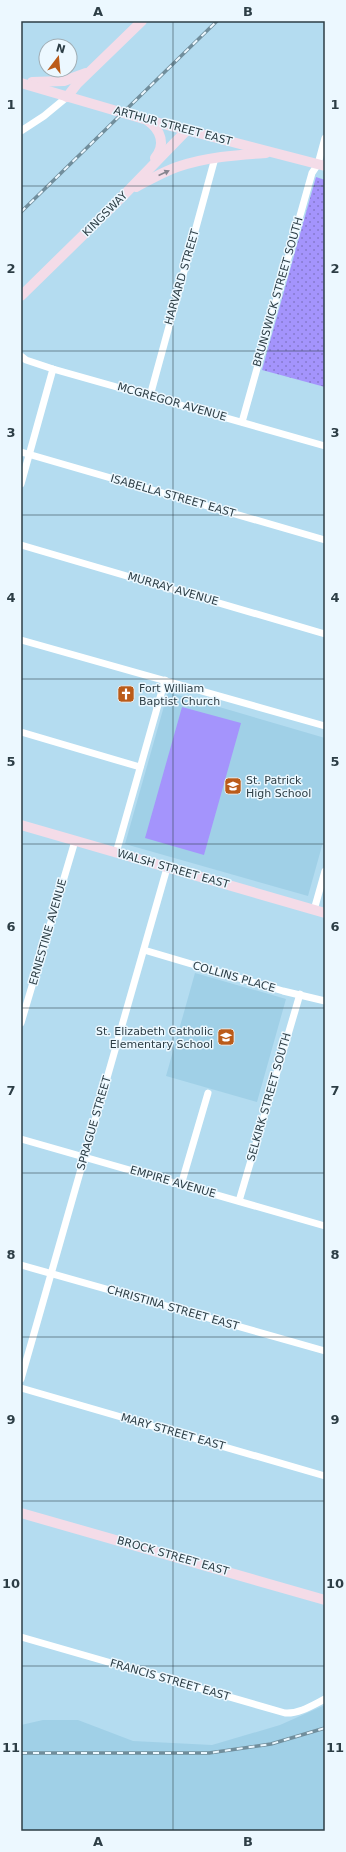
<svg xmlns="http://www.w3.org/2000/svg" width="346" height="1852" font-family="'DejaVu Sans',sans-serif">
<defs>
<pattern id="park-dots" width="8" height="8" patternUnits="userSpaceOnUse"><rect width="8" height="8" fill="#a494fc"/><path d="M2 2h.1M6 6h.1" fill="none" stroke="#867ace" stroke-width="1.8" stroke-linecap="round"/></pattern>
</defs>
<rect width="100%" height="100%" fill="#b4dcf0"/>
<g fill="#a0d0e7">
<polygon points="168,692 325,738 325,835 308,896 125,844"/>
<polygon points="195,973 286,999 257,1102 166,1076"/>
<polygon points="325,1705 325,1831 21,1831 21,1725 43,1720 78,1720 133,1741 212,1745 280,1725"/>
</g>
<polygon fill="#a494fc" points="182,707 241,723 204,855 145,838"/>
<polygon fill="url(#park-dots)" points="316,177 325,180 325,387 262,370"/>
<g fill="none" stroke-linecap="round" stroke-linejoin="round">
<g stroke="#fff" stroke-width="7">
<polyline points="21,131 44,116 67,97"/>
<polyline points="21,356 26,360 53,369 325,446"/>
<polyline points="150,396 215,158"/>
<polyline points="242,422 312,173 318,164 325,138"/>
<polyline points="21,452 325,540"/>
<polyline points="21,484 53,369"/>
<polyline points="21,545 325,634"/>
<polyline points="21,640 325,726"/>
<polyline points="21,732 140,767"/>
<polyline points="116,853 165,680"/>
<polyline points="314,910 325,871"/>
<polyline points="144,950 283,991 325,1001"/>
<polyline points="21,1023 75,841"/>
<polyline points="21,1139 325,1226"/>
<polyline points="181,1185 208,1093"/>
<polyline points="239,1201 300,994"/>
<polyline points="21,1265 325,1351"/>
<polyline points="21,1379 167,868"/>
<polyline points="21,1388 325,1476"/>
<path d="M21,1637l264,76c14,1 28,-8 40,-14"/>
</g>
<g stroke="#f4dce8" stroke-width="10">
<polyline points="32,82 64,81 86,73"/>
<polyline points="21,83 144,119 325,166"/>
<polyline points="67,97 77,84 142,21"/>
<path d="M148,121c13,9 18,24 7,37"/>
<path d="M136,187c13,-7 27,-15 41,-20 29,-10 59,-12 89,-14"/>
<polyline points="21,296 121,198 187,130"/>
<polyline points="21,825 325,913"/>
<polyline points="21,1513 325,1600"/>
</g>
<defs>
<g id="rail">
<polyline points="21,212 217,21"/>
<polyline points="21,1753 209,1753 271,1744 325,1728"/>
</g>
</defs>
<use href="#rail" stroke="#718e9c" stroke-width="3.5"/>
<use href="#rail" stroke="#ecf8ff" stroke-width="2" stroke-dasharray="6" stroke-linecap="butt"/>
</g>
<defs><path id="oneway-solid" d="M-6-.8H1V-3.2L6.5 0L1 3.2V.8H-6Z"/></defs>
<use fill="#87858f" href="#oneway-solid" transform="translate(164 173) rotate(-25)"/>
<path fill="none" stroke="#2d3e46" stroke-width="1" stroke-opacity="0.55" d="M173,21v1810M21,186h304M21,351h304M21,515h304M21,679h304M21,844h304M21,1008h304M21,1173h304M21,1337h304M21,1501h304M21,1666h304"/>
<defs>
<symbol id="church-square" viewBox="-11 -11 22 22"><rect x="-9" y="-9" width="18" height="18" rx="4" fill="#bb5b19" stroke="#ecf8ff"/><path d="M-1.2-6h2.4v3.5h3.3v2.4h-3.3V6h-2.4V-.1h-3.3v-2.4h3.3Z" fill="#fff"/></symbol>
<symbol id="school-square" viewBox="-11 -11 22 22"><rect x="-9" y="-9" width="18" height="18" rx="4" fill="#bb5b19" stroke="#ecf8ff"/><path d="M0-5L7-2L0 1L-7-2ZM-4 1L0 2.5L4 1V4Q0 6-4 4Z" fill="#fff"/></symbol>
</defs>
<g fill-rule="evenodd">
<use href="#church-square" x="116" y="684" width="20" height="20"/>
<use href="#school-square" x="223" y="776" width="20" height="20"/>
<use href="#school-square" x="216" y="1027" width="20" height="20"/>
</g>
<g text-anchor="middle" dominant-baseline="central" stroke-width="3" stroke-linejoin="round" paint-order="stroke">
<g font-size="11" fill="#2d3e46" stroke="#ecf8ff">
<text transform="translate(173 126) rotate(15)">ARTHUR STREET EAST</text>
<text transform="translate(105 214) rotate(-45)">KINGSWAY</text>
<text transform="translate(182 277) rotate(-74)">HARVARD STREET</text>
<text transform="translate(278 292) rotate(-74)">BRUNSWICK STREET SOUTH</text>
<text transform="translate(172 402) rotate(16)">MCGREGOR AVENUE</text>
<text transform="translate(173 496) rotate(16)">ISABELLA STREET EAST</text>
<text transform="translate(173 589) rotate(16)">MURRAY AVENUE</text>
<text transform="translate(173 869) rotate(16)">WALSH STREET EAST</text>
<text transform="translate(48 932) rotate(-74)">ERNESTINE AVENUE</text>
<text transform="translate(234 977) rotate(16)">COLLINS PLACE</text>
<text transform="translate(269 1097) rotate(-74)">SELKIRK STREET SOUTH</text>
<text transform="translate(94 1123) rotate(-74)">SPRAGUE STREET</text>
<text transform="translate(173 1182) rotate(16)">EMPIRE AVENUE</text>
<text transform="translate(173 1308) rotate(16)">CHRISTINA STREET EAST</text>
<text transform="translate(173 1432) rotate(16)">MARY STREET EAST</text>
<text transform="translate(173 1556) rotate(16)">BROCK STREET EAST</text>
<text transform="translate(170 1680) rotate(16)">FRANCIS STREET EAST</text>
</g>
<g font-size="11" fill="#2d3e46" stroke="#ecf8ff" text-anchor="start">
<text x="139" y="688">Fort William<tspan x="139" dy="13">Baptist Church</tspan></text>
<text x="246" y="780">St. Patrick<tspan x="246" dy="13">High School</tspan></text>
<text x="213" y="1031" text-anchor="end">St. Elizabeth Catholic<tspan x="213" dy="13">Elementary School</tspan></text>
</g>
</g>
<rect width="346" height="1852" fill="none" stroke="#ecf8ff" stroke-width="44"/>
<g transform="translate(58 58) rotate(16)"><circle r="19" fill="#ecf8ff" stroke="#a0aeb5"/>
<path d="M0-3L7 15L0 10L-7 15Z" fill="#bb5b19"/>
<text y="-6" font-size="11" font-weight="bold" text-anchor="middle" fill="#2d3e46">N</text>
</g>
<rect x="22" y="22" width="302" height="1808" fill="none" stroke="#2d3e46" stroke-width="1.5"/>
<g font-size="13" text-anchor="middle" font-weight="bold" fill="#2d3e46">
<text x="98" y="16">A</text>
<text x="248" y="16">B</text>
<text x="11" y="109">1</text>
<text x="335" y="109">1</text>
<text x="11" y="273">2</text>
<text x="335" y="273">2</text>
<text x="11" y="437">3</text>
<text x="335" y="437">3</text>
<text x="11" y="602">4</text>
<text x="335" y="602">4</text>
<text x="11" y="766">5</text>
<text x="335" y="766">5</text>
<text x="11" y="931">6</text>
<text x="335" y="931">6</text>
<text x="11" y="1095">7</text>
<text x="335" y="1095">7</text>
<text x="11" y="1259">8</text>
<text x="335" y="1259">8</text>
<text x="11" y="1424">9</text>
<text x="335" y="1424">9</text>
<text x="11" y="1588">10</text>
<text x="335" y="1588">10</text>
<text x="11" y="1752">11</text>
<text x="335" y="1752">11</text>
<text x="98" y="1846">A</text>
<text x="248" y="1846">B</text>
</g>
</svg>
